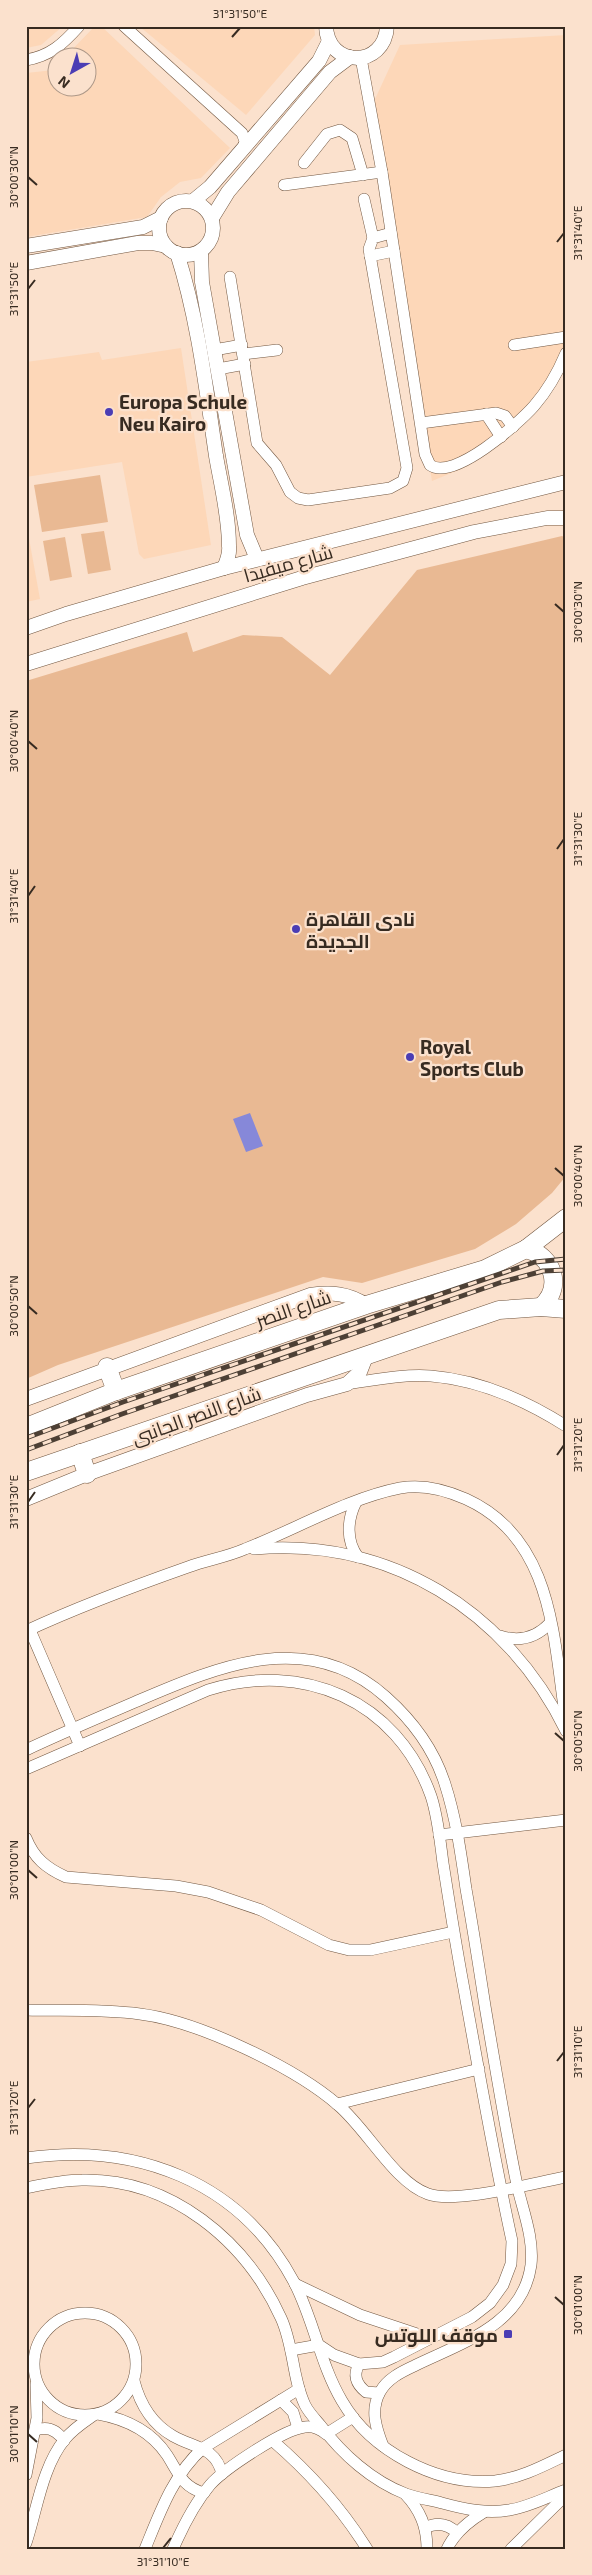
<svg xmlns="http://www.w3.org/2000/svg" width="592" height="2575" font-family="'Exo 2',Cairo,sans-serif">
<rect width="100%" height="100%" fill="#fbe1cd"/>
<g fill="#fdd7b8">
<polygon points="26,26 63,26 41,45 26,48"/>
<polygon points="95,26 101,26 230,148 201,178 180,182 161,197 147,217 26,237 26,73 54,70 57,66 58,88 88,88 88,58 65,57"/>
<polygon points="139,26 314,26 315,35 246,115"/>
<polygon points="566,35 566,356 559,376 540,408 503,443 461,469 432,481 370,110 400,45"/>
<polygon points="181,348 211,545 144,559 139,554 122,462 26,477 26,362 99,352 102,360"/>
<polygon points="26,522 40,599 26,602"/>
</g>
<g fill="#e9b993">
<polygon points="100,475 108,522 42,532 34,485"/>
<polygon points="104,531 111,570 88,574 81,534"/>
<polygon points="562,536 566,538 566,1176 552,1193 516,1224 475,1249 362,1283 323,1277 58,1365 26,1379 26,681 187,632 193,652 243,635 282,637 330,675 417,570"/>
<polygon points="65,537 72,577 50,581 43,541"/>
</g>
<polygon fill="#8688d9" points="250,1113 263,1146 246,1152 233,1119"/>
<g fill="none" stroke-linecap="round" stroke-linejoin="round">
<defs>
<g id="minor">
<polyline points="124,26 242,133 245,141 243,149"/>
<path d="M361,58l21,114 43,282 5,11c23,17 89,-42 104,-59 14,-16 24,-34 32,-53"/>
<path d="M26,60c24,-4 37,-16 53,-34"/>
<polyline points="304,163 327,134 340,130 352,138 363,175"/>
<polyline points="284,185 382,172"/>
<polyline points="364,199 373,238"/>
<polyline points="370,256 394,251"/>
<polyline points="230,277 257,443 276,465 290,492 298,498 308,500 390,488 403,481 407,468 369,249 373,238 391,233"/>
<polyline points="514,345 566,337"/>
<polyline points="214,350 242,345"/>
<polyline points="243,354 277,350"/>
<polyline points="218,369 245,364"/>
<polyline points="486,414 501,437"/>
<polyline points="421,423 496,413 505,416 513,427"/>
<path d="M347,1384c28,-4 56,-10 84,-8 49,4 94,24 135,50"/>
<path d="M356,1502c-9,18 -10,39 2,55"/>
<path d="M254,1549c136,-12 253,62 312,182"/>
<polyline points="30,1630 80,1746"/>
<path d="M26,1631c52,-24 108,-45 162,-64 19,-7 39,-10 57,-18 49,-19 104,-51 155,-61 22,-4 46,2 66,11 88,40 87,139 100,222"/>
<path d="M500,1636c19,6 36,2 50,-13"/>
<path d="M26,1750c36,-17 72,-32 109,-48 84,-36 173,-75 251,-5 28,25 48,52 59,87 11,34 16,70 21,105 7,39 13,78 19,117 10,60 20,120 32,179 6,26 17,53 14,80 -8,60 -70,78 -117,101 -13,6 -27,13 -34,26 -10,18 -4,36 3,54"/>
<path d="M26,1769l182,-79c94,-30 189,10 223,106 7,21 9,45 12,67 6,38 12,77 19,115 16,88 31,176 50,263l-1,23 -8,21 -13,18 -18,14 -78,40 -11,5 -24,2 -25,-9 -15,-10 -28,5"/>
<polyline points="439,1835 566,1820"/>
<path d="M26,1838c8,20 20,30 40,39l110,9 32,6 53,18 68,35 20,5h21l83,-18"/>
<path d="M26,2010c38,1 76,-1 114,4 57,7 154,53 198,91 28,23 57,78 90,89 28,10 105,-11 138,-17"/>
<polyline points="337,2104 479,2069"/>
<path d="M26,2158c110,-16 214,23 268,124 20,38 26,82 48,119 29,50 95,85 153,80 26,-3 48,-15 71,-26"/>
<path d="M26,2188c19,-4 37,-8 56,-8 89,-2 164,61 199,138 13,28 11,60 24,87 4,8 11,15 16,21 21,28 51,55 85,68 11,4 24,6 36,9 22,6 44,11 67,7 20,-3 38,-13 57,-20"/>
<polyline points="295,2284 360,2315 429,2338"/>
<circle cx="85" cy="2364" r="51"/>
<path d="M359,2364c-6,11 -3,20 7,28l13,1"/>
<path d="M134,2381c6,23 18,43 39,55 21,12 43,11 49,38"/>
<polyline points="281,2400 293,2412 298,2428"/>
<path d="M98,2414c28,5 53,17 69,41 11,17 15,32 37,38"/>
<path d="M36,2430c12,-4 21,0 28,11"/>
<path d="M273,2441c37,32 68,66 94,108"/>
<polyline points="26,2475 37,2418 36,2384"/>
<path d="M405,2494c15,16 22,32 22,55"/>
<path d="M425,2528c12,-6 23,-4 32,5"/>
<path d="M26,2543c11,-33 16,-76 39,-104 8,-10 19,-17 29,-24"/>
<path d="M145,2549c15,-37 28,-74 58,-101l96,-59"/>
<path d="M173,2549c10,-23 21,-45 37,-64 14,-16 74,-56 95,-58 8,-1 15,2 21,7l27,-17"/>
<path d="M447,2549c8,-17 22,-28 37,-37"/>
<polyline points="511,2549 566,2495"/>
</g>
<g id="tertiary">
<path d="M326,26c1,42 59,43 61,0"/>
<circle cx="186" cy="228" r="27"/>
<polyline points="193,201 210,187 319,61 329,41"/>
<polyline points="212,218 228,192 330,72 350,57"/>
<polyline points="26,246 143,227 161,218"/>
<polyline points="201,251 202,282 247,535 257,559"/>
<path d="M177,253c21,66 29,135 39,203 5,29 13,60 13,90 1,8 -2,15 -5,22"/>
<polyline points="26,263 138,243 152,243 166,246"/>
<polyline points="26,628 66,614 224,568 566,482"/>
<polyline points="26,664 302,578 474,532 547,518 566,518"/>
<path d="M26,1399l284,-104c21,-3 38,-2 56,10"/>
<polyline points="26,1499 87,1474 307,1395 347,1384 360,1372 367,1354"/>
</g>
<g id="primary">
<path d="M526,1249c28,7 37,39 15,58"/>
<polyline points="107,1367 116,1391"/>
<polyline points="26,1427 116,1391 366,1305 485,1269 526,1249 566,1218"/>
<polyline points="80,1453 87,1474"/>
<polyline points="26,1472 499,1310 541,1307 566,1309"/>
</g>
</defs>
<use href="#minor" stroke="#725741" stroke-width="12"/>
<use href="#tertiary" stroke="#725741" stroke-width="15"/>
<use href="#primary" stroke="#725741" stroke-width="19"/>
<use href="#minor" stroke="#fff" stroke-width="11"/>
<use href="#tertiary" stroke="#fff" stroke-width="14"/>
<use href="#primary" stroke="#fff" stroke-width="18"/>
<defs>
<g id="rail">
<polyline points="26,1438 123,1402 535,1262 566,1259"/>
<polyline points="26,1450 122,1414 502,1282 543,1271 566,1270"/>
</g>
</defs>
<use href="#rail" stroke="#4d4035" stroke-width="5"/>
<use href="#rail" stroke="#fbe1cd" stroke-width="3" stroke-dasharray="9" stroke-linecap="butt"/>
</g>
<path fill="none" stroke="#372b21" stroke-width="2" d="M232,37l8,-9M28,177l9,8M557,242l7,-9M28,289l7,-9M555,604l9,8M28,741l9,8M557,849l7,-10M28,896l7,-10M555,1168l9,8M28,1306l9,8M557,1455l7,-10M28,1502l7,-10M555,1733l9,8M28,1870l9,8M557,2061l7,-9M28,2108l7,-9M555,2297l9,8M28,2434l9,8M163,2548l8,-10"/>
<g fill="#4b3db4" stroke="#fbe1cd" stroke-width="2">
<circle cx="109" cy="412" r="5"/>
<circle cx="296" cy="929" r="5"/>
<circle cx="410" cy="1057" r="5"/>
<rect x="503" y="2329" width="10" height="10" rx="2.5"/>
</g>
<g text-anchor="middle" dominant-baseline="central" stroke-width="4.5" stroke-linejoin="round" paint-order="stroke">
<g font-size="19" font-weight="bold" fill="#372b21" stroke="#fbe1cd" text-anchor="start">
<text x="119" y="401">Europa Schule<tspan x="119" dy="22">Neu Kairo</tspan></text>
<text x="306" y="918">نادى القاهرة<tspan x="306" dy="22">الجديدة</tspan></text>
<text x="420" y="1046">Royal<tspan x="420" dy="22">Sports Club</tspan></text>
<text x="498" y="2334" text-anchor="end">موقف اللوتس</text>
</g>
<g font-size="19" fill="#372b21" stroke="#fbe1cd">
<text transform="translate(288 563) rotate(-16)">شارع ميفيدا</text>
<text transform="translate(293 1308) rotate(-19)">شارع النصر</text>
<text transform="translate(196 1415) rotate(-20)">شارع النصر الجانبى</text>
</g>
</g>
<rect width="592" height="2575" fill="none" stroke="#fbe1cd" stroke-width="55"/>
<g transform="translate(72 72) rotate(219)"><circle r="24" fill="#fbe1cd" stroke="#ad9888"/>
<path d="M0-4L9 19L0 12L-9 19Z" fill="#4b3db4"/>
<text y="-8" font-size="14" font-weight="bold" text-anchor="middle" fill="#372b21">N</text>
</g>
<rect x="28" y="28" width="536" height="2520" fill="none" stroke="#372b21" stroke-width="2"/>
<g font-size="12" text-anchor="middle" fill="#372b21">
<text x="240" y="18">31°31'50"E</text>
<text transform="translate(14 177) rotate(-90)" y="4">30°00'30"N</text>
<text transform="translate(578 233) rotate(-90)" y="4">31°31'40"E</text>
<text transform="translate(14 289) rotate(-90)" y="4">31°31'50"E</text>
<text transform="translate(578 612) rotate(-90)" y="4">30°00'30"N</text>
<text transform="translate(14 741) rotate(-90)" y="4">30°00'40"N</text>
<text transform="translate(578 839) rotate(-90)" y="4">31°31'30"E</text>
<text transform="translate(14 896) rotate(-90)" y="4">31°31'40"E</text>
<text transform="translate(578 1176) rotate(-90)" y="4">30°00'40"N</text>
<text transform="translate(14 1306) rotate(-90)" y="4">30°00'50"N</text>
<text transform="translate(578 1445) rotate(-90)" y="4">31°31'20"E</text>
<text transform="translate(14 1502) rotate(-90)" y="4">31°31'30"E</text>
<text transform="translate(578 1741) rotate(-90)" y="4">30°00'50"N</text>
<text transform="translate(14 1870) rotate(-90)" y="4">30°01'00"N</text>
<text transform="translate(578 2052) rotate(-90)" y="4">31°31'10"E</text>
<text transform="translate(14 2108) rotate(-90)" y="4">31°31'20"E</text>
<text transform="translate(578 2305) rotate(-90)" y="4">30°01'00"N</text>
<text transform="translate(14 2434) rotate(-90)" y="4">30°01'10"N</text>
<text x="163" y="2566">31°31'10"E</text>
</g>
</svg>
